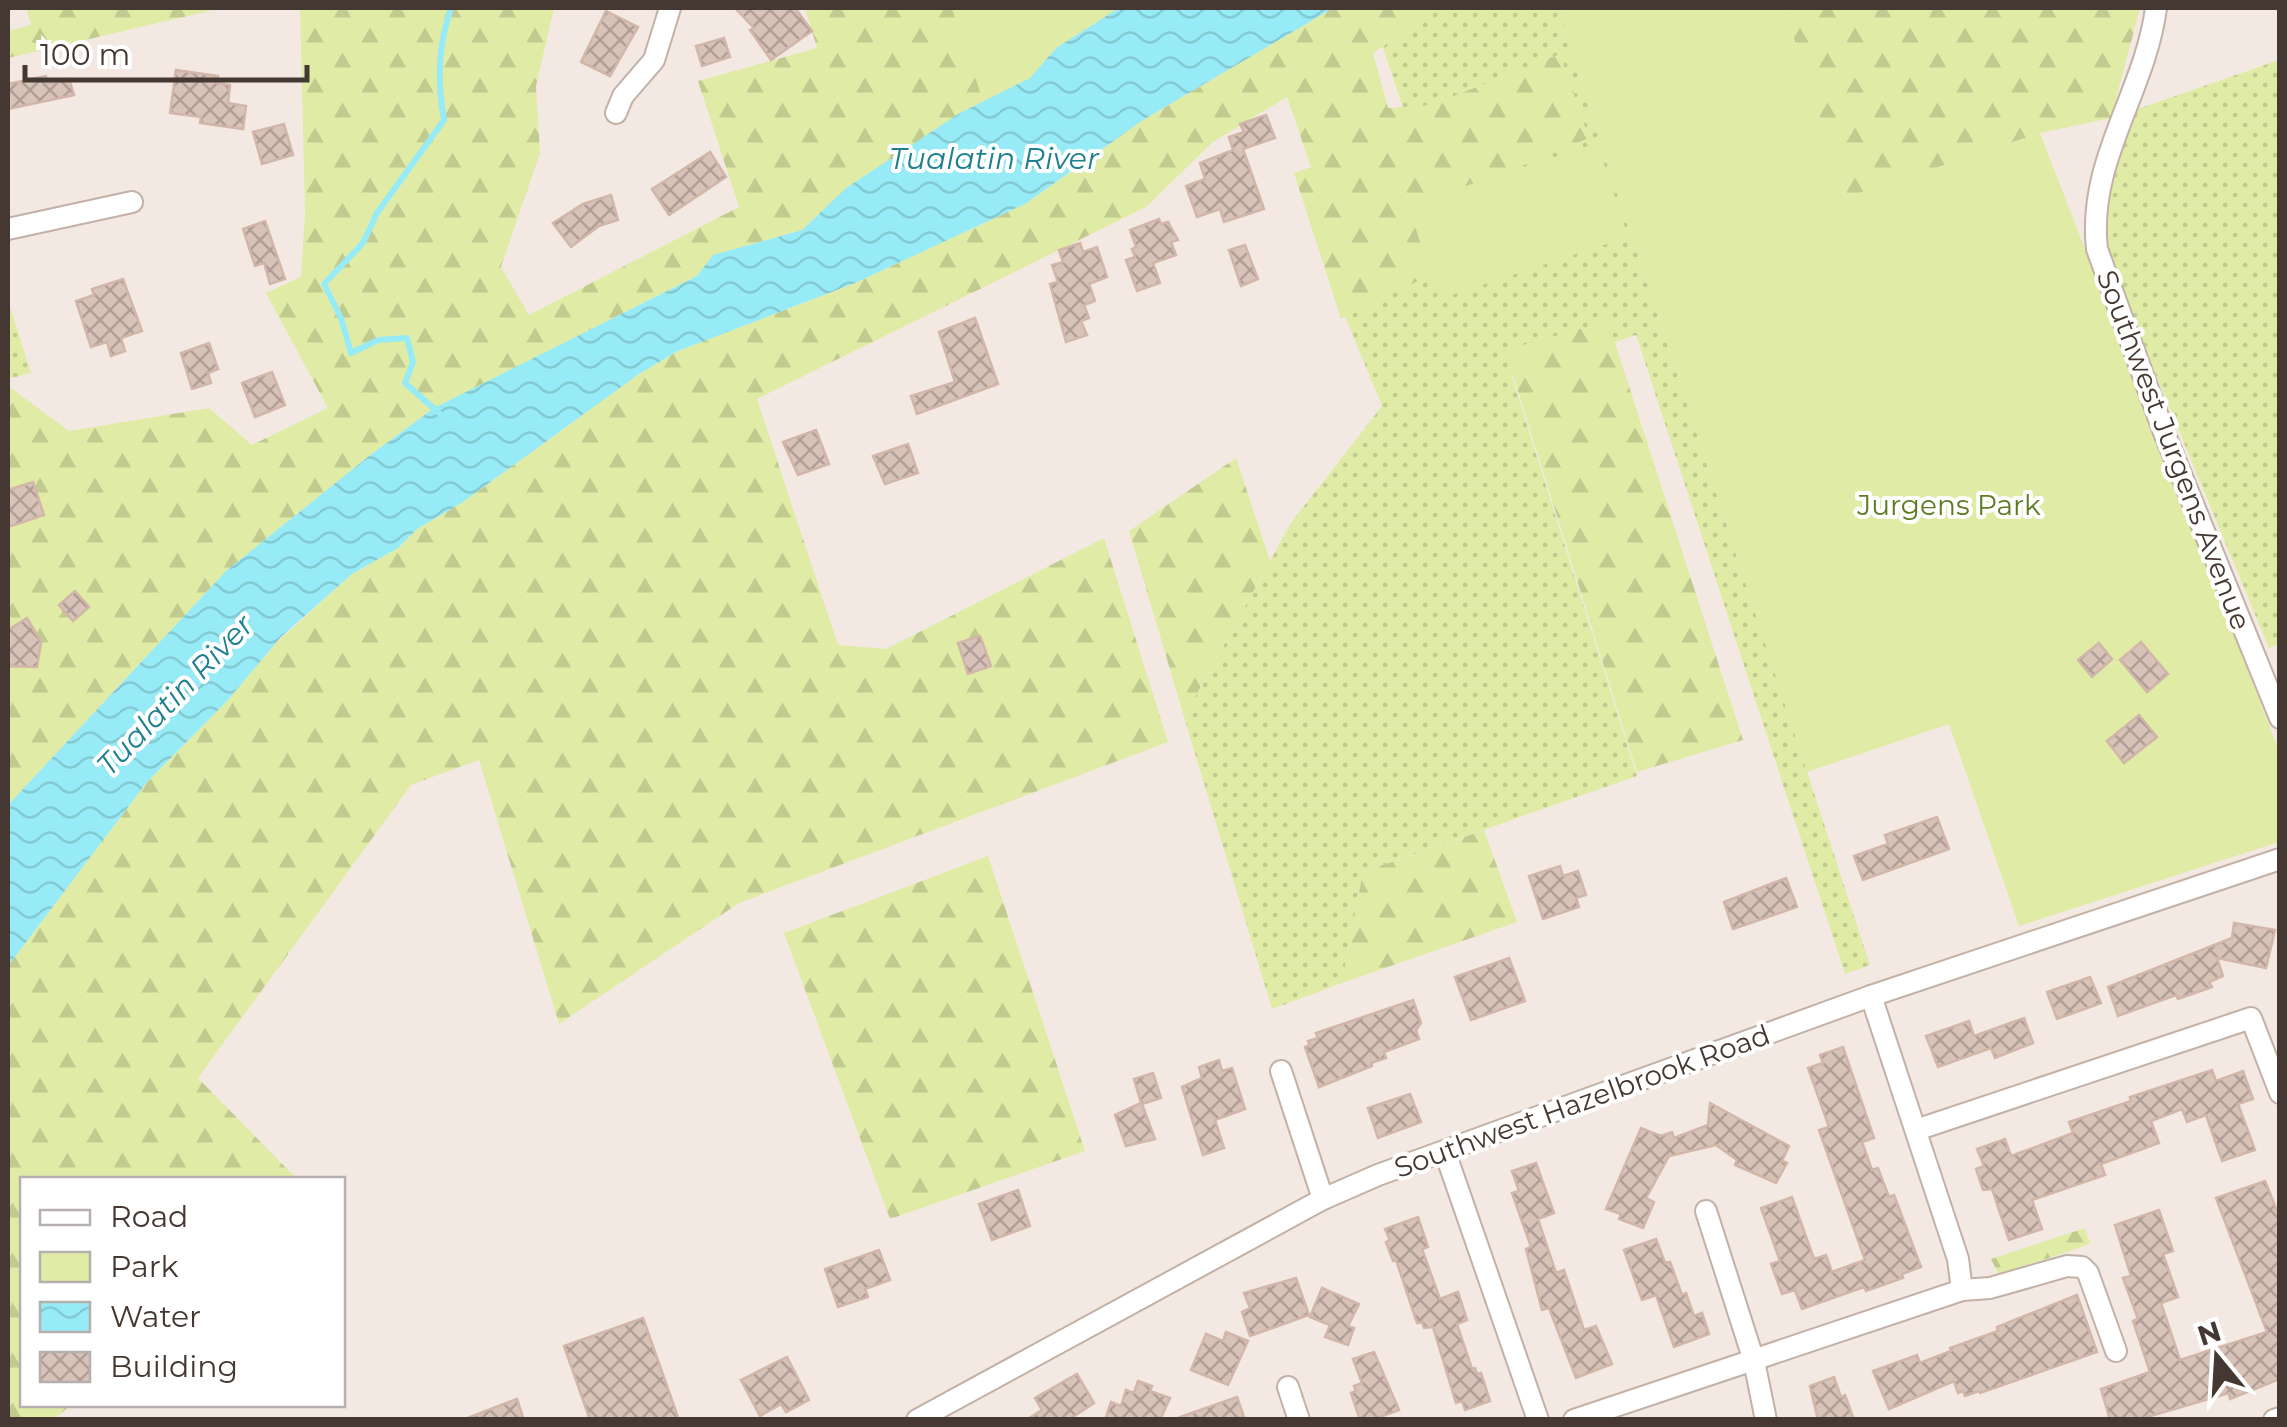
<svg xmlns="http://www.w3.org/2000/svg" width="2287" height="1427" font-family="Montserrat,sans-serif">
<defs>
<pattern id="grass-dots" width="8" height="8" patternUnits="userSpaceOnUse" patternTransform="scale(2.5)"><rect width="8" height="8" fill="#e0eca6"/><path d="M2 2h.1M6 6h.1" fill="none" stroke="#c2cb8f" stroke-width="1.8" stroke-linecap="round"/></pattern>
<pattern id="forest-firs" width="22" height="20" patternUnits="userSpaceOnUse" patternTransform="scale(2.5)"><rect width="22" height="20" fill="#e0eca6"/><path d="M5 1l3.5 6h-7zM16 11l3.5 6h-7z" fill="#c2cb8f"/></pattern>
<pattern id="water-waves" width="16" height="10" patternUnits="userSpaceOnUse" patternTransform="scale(2.5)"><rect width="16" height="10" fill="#97ebf6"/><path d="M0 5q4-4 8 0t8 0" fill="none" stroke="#84cad3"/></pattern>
<pattern id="building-cross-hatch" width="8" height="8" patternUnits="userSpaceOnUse" patternTransform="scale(2.5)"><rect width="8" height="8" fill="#d8c3b9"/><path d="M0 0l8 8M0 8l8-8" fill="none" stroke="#b19f97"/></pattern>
</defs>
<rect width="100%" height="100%" fill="#f3e9e2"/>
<g fill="url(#grass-dots)">
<polygon points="1370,8 1558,8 1870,965 1845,974 1636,335 1512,377 1637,776 1363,872 1342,983 1272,1009 1184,717 1291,523 1382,406 1345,316 1431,274 1463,291"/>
<polygon points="2279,60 2280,644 2269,648 2111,267 2103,203 2135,110"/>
<polygon points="8,300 31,373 8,379"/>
</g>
<g fill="url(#forest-firs)">
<polygon points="26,8 222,8 8,58 8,31 31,25"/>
<polygon points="300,8 554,8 536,86 540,153 501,267 529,315 739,207 698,81 817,48 805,8 1119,8 1056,48 1030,78 960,113 846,188 802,230 713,255 697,276 434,408 369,456 226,571 8,805 8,386 69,431 209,408 252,445 328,408 266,293 301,277 305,212"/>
<polygon points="1333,8 1441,8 1373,53 1388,108 1431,105 1560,54 1589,138 1423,207 1442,269 1341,319 1294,173 1311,167 1287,97 1213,142 1146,207 757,399 838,645 886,649 1104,538 1168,742 739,903 559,1024 479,760 411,785 198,1078 297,1179 22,1180 22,1404 71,1405 54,1419 8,1419 8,966 147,782 227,701 276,643 352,574 398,548 417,529 463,502 639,374 678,351 855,283 1025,204 1143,120"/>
<polygon points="1784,8 2140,8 2111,118 2040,133 1846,198"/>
<polygon points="1608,321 1743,740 1637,772 1505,350"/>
<polygon points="1236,458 1270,561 1184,717 1129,531"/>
<polygon points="1484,830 1517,922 1342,983 1363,872"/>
<polygon points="988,856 1085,1151 890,1219 784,933"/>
<polygon points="2085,1228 2090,1244 1999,1275 1991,1259"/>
</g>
<g fill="#e0eca6">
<polygon points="952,8 1119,8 1056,48 1030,78 983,101"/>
<polygon points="1558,8 1784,8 1846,198 2040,133 2279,751 2279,842 2019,926 1949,724 1807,772"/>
<polygon points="1597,143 1628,237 1439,299 1408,205"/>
</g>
<polygon fill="url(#water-waves)" points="1119,8 1333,8 1143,120 1025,204 855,283 678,351 639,374 463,502 417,529 398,548 352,574 281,637 227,701 147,782 8,966 8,805 226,571 369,456 434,408 697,276 713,255 802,230 846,188 960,113 1030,78 1056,48"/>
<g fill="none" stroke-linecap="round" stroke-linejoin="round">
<path stroke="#97ebf6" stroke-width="6" d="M439,413l-34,-30 8,-21 -6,-24 -29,2 -27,13 -10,-35 -17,-34 39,-41 14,-30 67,-93c-7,-41 -6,-73 7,-112"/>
</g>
<g fill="url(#building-cross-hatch)" stroke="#d1b6a9" stroke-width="2.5">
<polygon points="735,8 795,8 812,31 771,60 750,30 754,28"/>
<polygon points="606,11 638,27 610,76 581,62"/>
<polygon points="724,38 730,57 702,66 696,46"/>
<polygon points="176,70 218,76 217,83 230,85 228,103 246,106 243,129 200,123 201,117 170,113"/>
<polygon points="46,76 48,84 69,79 74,95 8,109 8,84"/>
<polygon points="1266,115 1275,138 1243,149 1264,209 1224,222 1220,209 1197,217 1186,186 1205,179 1200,163 1233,150 1229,137 1244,132 1240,124"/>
<polygon points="284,124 293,155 262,164 253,132"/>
<polygon points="710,152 726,177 669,215 652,189"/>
<polygon points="611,195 618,220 599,226 571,247 553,223 583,204"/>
<polygon points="1159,219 1161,224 1168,222 1178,240 1171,242 1176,255 1153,263 1160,283 1137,291 1126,260 1135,257 1132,249 1136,247 1130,230"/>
<polygon points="265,221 285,279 270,284 264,263 255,266 243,229"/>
<polygon points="1080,243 1083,252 1097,247 1107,277 1089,284 1095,301 1084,305 1089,318 1081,321 1087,335 1066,342 1050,284 1058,282 1052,265 1063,262 1059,250"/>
<polygon points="1245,245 1258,279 1241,286 1229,250"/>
<polygon points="123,279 142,331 121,338 125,351 111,356 107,342 91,347 76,301 94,295 92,289"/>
<polygon points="975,318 998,384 917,414 911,396 955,382 939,332"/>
<polygon points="209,343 218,369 208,373 211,383 192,389 181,353"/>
<polygon points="272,372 285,405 255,417 242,383"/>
<polygon points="816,430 829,464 798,475 783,442"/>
<polygon points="908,444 918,473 885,484 873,456"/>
<polygon points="33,482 44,515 8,527 8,490"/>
<polygon points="75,591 89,607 73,621 59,605"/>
<polygon points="27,618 41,642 37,667 11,666 8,661 8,630"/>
<polygon points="980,636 991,666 968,674 958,643"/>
<polygon points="2141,642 2168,674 2147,692 2120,660"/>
<polygon points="2099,643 2112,659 2092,677 2078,660"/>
<polygon points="2139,715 2157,737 2124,763 2107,741"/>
<polygon points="1937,817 1949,849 1863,880 1854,856 1888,844 1885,835"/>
<polygon points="1560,866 1563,876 1578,871 1586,895 1576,898 1579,907 1543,919 1529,876"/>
<polygon points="1786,878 1797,907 1733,929 1724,902"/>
<polygon points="2234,923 2275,930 2266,968 2217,958 2223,976 2209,982 2212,987 2178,999 2176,995 2118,1016 2108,987 2232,938"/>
<polygon points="1509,958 1525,1001 1471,1020 1455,977"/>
<polygon points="2090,977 2101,1003 2057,1019 2047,992"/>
<polygon points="1413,1000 1421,1023 1416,1030 1419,1039 1384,1052 1386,1058 1371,1063 1372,1066 1319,1087 1305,1047 1310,1045 1308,1041 1318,1038 1316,1033"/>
<polygon points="2024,1018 2033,1043 1995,1058 1991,1048 1938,1067 1926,1036 1969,1021 1974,1036"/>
<polygon points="1843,1047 1874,1138 1862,1142 1872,1170 1878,1168 1889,1197 1894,1195 1921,1267 1902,1274 1903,1278 1866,1291 1864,1287 1802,1309 1795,1290 1782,1294 1771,1264 1780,1261 1761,1208 1792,1197 1814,1259 1826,1255 1832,1272 1865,1260 1819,1130 1829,1127 1808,1068 1823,1063 1820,1055"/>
<polygon points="1219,1060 1222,1071 1232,1068 1245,1109 1215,1120 1224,1148 1203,1155 1182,1087 1202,1078 1199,1067"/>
<polygon points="2212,1070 2216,1081 2243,1071 2253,1099 2238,1104 2255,1150 2222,1161 2206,1115 2187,1122 2182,1109 2151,1121 2159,1143 2101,1164 2105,1175 2032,1200 2042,1229 2009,1240 1992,1189 1983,1190 1976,1169 1984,1166 1977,1149 2005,1139 2011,1156 2073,1133 2069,1122 2131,1101 2130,1097"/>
<polygon points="1153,1073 1161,1098 1142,1104 1155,1139 1126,1146 1115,1115 1141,1103 1134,1079"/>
<polygon points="1410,1094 1421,1122 1378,1138 1368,1108"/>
<polygon points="1710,1103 1789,1146 1782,1161 1787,1163 1776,1183 1735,1165 1737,1160 1716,1145 1669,1156 1646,1198 1654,1202 1643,1228 1619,1219 1621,1214 1606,1209 1641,1128 1661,1136 1672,1132 1674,1138 1708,1125"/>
<polygon points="1536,1163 1554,1213 1538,1219 1556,1273 1564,1270 1584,1330 1596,1326 1612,1364 1576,1378 1549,1308 1542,1310 1526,1249 1531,1247 1512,1193 1519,1191 1512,1171"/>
<polygon points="2265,1181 2280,1218 2280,1379 2230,1399 2229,1393 2137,1420 2110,1420 2101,1389 2150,1372 2133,1321 2138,1319 2123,1278 2131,1276 2115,1225 2159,1210 2173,1251 2163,1254 2178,1297 2161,1303 2180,1360 2267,1332 2216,1198"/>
<polygon points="1018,1190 1030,1226 992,1240 979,1204"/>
<polygon points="1418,1217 1428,1247 1422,1249 1440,1299 1458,1292 1467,1320 1457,1324 1472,1369 1475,1368 1477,1374 1481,1373 1490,1401 1465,1410 1462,1401 1456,1403 1433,1327 1424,1328 1422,1322 1417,1323 1396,1260 1393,1261 1386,1242 1390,1240 1385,1229"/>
<polygon points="1656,1239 1665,1263 1670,1262 1682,1295 1686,1293 1694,1316 1702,1313 1709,1334 1674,1347 1656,1295 1642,1300 1624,1250"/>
<polygon points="879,1250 890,1280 865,1289 868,1297 838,1307 825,1269"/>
<polygon points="1296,1278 1309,1315 1250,1336 1242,1312 1250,1308 1244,1293"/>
<polygon points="1322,1288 1359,1304 1348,1326 1354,1328 1348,1345 1325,1337 1330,1325 1310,1317"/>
<polygon points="2077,1295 2097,1352 1980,1393 1979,1391 1965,1396 1963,1391 1958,1393 1954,1381 1889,1409 1873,1371 1917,1355 1920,1363 1951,1351 1950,1348 1998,1331 1997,1327"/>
<polygon points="643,1318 679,1420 590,1420 564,1346"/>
<polygon points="1226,1332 1248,1341 1228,1385 1191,1370 1206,1334 1223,1341"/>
<polygon points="1374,1352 1399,1410 1372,1420 1360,1420 1351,1393 1356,1391 1354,1386 1362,1383 1353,1359"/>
<polygon points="787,1357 809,1400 786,1412 781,1404 760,1416 741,1380"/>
<polygon points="1077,1374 1094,1403 1068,1420 1026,1420 1042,1410 1035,1398"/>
<polygon points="1834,1377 1841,1397 1845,1395 1854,1420 1818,1420 1810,1386"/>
<polygon points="1138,1381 1152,1386 1150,1391 1170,1398 1160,1420 1105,1420 1111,1402 1121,1406 1126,1390 1134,1393"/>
<polygon points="1237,1397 1245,1420 1181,1420 1180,1417"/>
<polygon points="517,1399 524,1420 467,1420 467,1418"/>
</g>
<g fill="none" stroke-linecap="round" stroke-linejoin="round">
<defs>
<g id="minor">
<path d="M2156,8c-11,85 -69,152 -59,241l66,181 117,288"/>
<polyline points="616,113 623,96 654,60 670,8"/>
<polyline points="8,229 132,202"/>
<polyline points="1871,996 1958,1259 1962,1290"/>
<polyline points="1281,1071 1323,1199"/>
<polyline points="1916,1130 2251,1018 2280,1093"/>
<polyline points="1445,1152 1538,1420"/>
<polyline points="1706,1211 1754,1361 1766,1420"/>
<polyline points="1288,1387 1299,1420"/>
<polyline points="917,1420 1323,1199 1378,1175 1871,996 2280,859"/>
<polyline points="1574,1420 1962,1290 1990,1288 2067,1266 2082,1267 2088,1273 2116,1351"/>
<polyline points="2274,1420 2280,1418"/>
</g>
</defs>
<use href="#minor" stroke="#c2b1a7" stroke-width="24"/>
<use href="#minor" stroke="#fff" stroke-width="20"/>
</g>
<g text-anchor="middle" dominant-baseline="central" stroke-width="8" stroke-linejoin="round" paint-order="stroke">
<g font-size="28" fill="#453832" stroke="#fff">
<text transform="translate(2174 450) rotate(69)">Southwest Jurgens Avenue</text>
<text transform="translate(1582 1101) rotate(-20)">Southwest Hazelbrook Road</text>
</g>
<g font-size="28" fill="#5d7b21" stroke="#fff">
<text x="1949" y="505">Jurgens Park</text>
</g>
<g font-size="30" font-style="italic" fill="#1e7f8f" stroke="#fff">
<text x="994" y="158">Tualatin River</text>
<text transform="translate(175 695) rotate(-46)">Tualatin River</text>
</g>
</g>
<rect width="2287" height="1427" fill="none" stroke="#453832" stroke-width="20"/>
<rect x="20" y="1177" width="325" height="230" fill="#ffffff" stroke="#b5afad" stroke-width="2.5"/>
<rect x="40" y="1210" width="50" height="15" fill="#ffffff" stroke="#b5afad" stroke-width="2.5"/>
<text x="110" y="1227" font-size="30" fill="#453832">Road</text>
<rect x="40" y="1252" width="50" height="30" fill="#e0eca6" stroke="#b5afad" stroke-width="2.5"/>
<text x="110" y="1277" font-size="30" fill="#453832">Park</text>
<rect x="40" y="1302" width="50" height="30" fill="url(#water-waves)" stroke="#b5afad" stroke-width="2.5"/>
<text x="110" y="1327" font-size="30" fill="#453832">Water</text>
<rect x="40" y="1352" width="50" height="30" fill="url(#building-cross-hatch)" stroke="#b5afad" stroke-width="2.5"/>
<text x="110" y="1377" font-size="30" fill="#453832">Building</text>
<g transform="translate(2217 1357) rotate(342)" stroke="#ffffff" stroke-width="8" paint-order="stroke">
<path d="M0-8L18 38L0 25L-18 38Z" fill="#453832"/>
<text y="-15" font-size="28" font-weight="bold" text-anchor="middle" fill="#453832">N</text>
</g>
<path d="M25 65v15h282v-15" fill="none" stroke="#453832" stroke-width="5"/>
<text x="40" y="65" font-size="30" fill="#453832" stroke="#ffffff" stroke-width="8" paint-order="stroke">100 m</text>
</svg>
